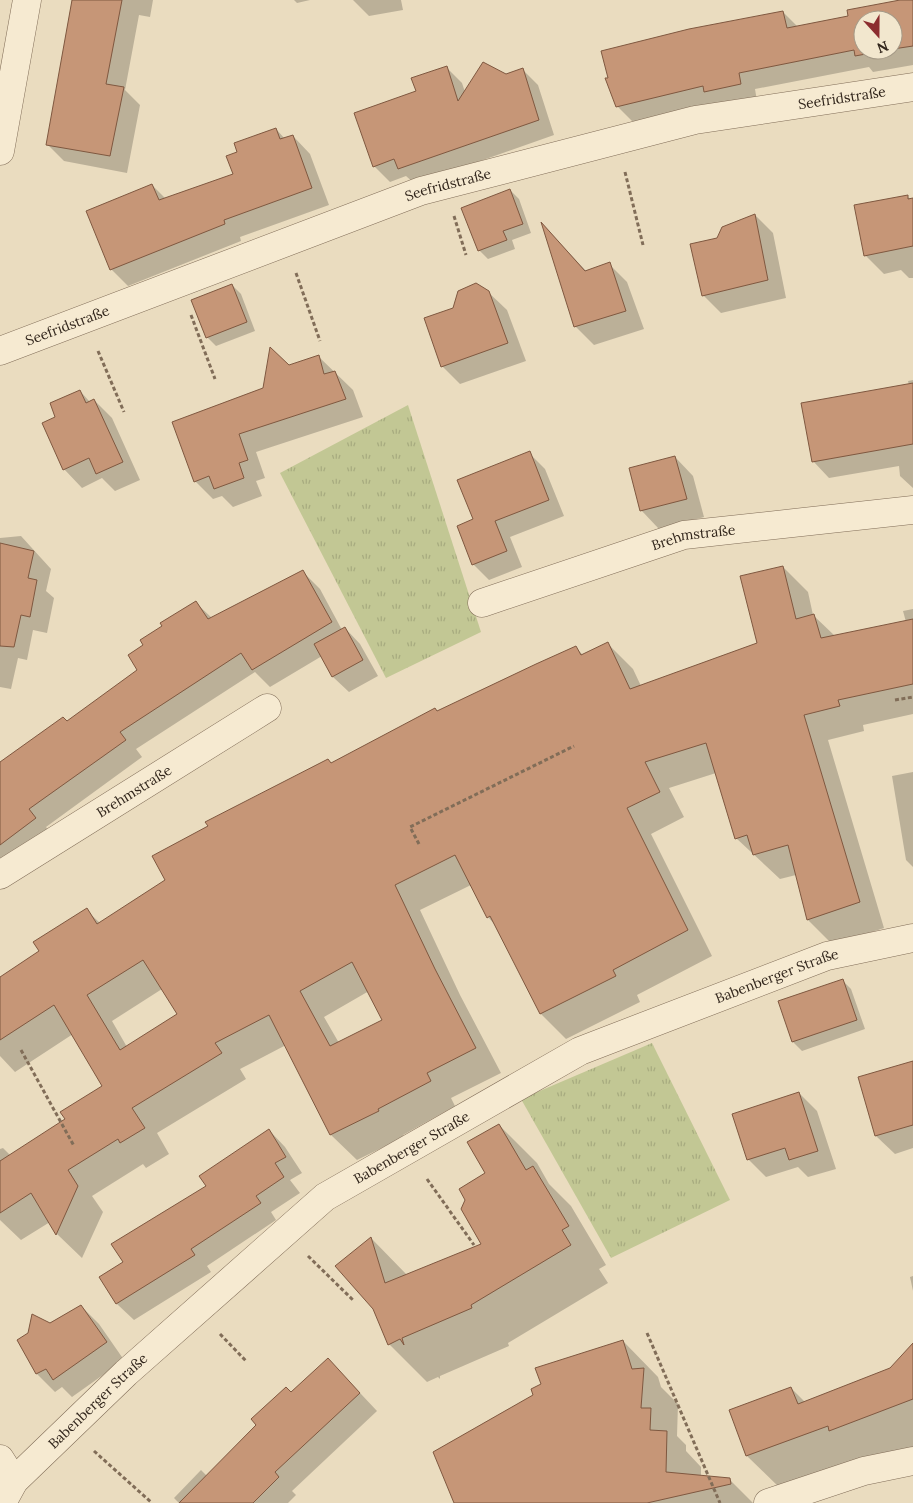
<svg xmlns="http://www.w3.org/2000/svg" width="913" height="1503" font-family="Lora,serif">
<defs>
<pattern id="grass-tufts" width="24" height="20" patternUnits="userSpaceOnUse" patternTransform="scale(1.25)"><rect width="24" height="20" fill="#c2c794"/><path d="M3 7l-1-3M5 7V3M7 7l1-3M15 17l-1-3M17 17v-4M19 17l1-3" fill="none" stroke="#a7ab7f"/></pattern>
</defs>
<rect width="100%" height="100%" fill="#eadcbf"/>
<g fill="url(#grass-tufts)">
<polygon points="408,405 481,632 386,678 280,473"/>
<polygon points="652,1043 730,1200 611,1258 521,1099"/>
</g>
<g fill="#0003" fill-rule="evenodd">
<polygon points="72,0 153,0 150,17 139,15 125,90 140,105 127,173 64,161 47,144"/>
<polygon points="294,0 310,0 297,3"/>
<polygon points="353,0 401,0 403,10 369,16"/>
<path d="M907,0h6v65l-40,7 -4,-5 -114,22 2,12 -35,7 -6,-5 -82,20 -17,-17 166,-94 15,15 52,-10zM863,20h30v30h-30z"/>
<polygon points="446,67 462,83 465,92 523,70 538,85 554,135 415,184 406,176 390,182 374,166 417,92"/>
<polygon points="276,129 285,139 293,136 310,154 329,205 240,237 241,241 128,286 111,269 152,185 166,199 235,175 239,152"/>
<polygon points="510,190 519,199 531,233 512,240 515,249 488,259 479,250"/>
<polygon points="907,196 910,199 913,199 913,278 909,278 901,270 884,274 865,255"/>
<polygon points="755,215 773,233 786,298 721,313 703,295 718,239"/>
<polygon points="544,226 586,271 609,264 627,282 644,329 594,345 576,327"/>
<polygon points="232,285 241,294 255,331 216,346 207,337"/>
<polygon points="488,292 507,310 526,361 460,384 442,366 454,309"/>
<polygon points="318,356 353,390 363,417 256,452 265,478 256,481 262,496 233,507 222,496 213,499 195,481 288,367"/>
<polygon points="913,380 913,488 900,476 899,466 829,478 813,461 909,385 908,381"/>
<polygon points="80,391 90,402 94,400 112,418 140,480 115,491 102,478 82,488 64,469 57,418"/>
<polygon points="529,453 545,469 564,516 510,537 522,567 489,580 473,564 474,520"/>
<polygon points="675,457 693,476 704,517 659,529 641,510"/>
<polygon points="21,536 51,569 46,591 54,598 47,633 33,630 27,660 18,658 11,689 0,687 0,538"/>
<path d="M783,567l25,25 5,23 22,21 71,-14 -3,-11 10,-2v105l-50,11 1,6 -36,9 56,188 -51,17 -25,-25 -12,-45 -16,4 -44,-41 -20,-65 -47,15 15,29 -33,17 61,122 -75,39 3,7 -74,37 -25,-25 -45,-88 -8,-9 -17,-32 -51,25 40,85 41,78 -50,25 4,8 -52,29 1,2 -47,23 -26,-25 -45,-90 -46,24 6,10 -89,54 12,21 -23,14 -3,-4 -51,32 11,16 -21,46 -25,-24 -7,-12 -29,18 -21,-20v-71l3,-1 8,8 55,-37 37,-33 -30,-52 -58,38 -15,-16v-77l41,-27 45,-42 14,13 67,-42 165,-117 244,-116 7,7 25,-11 25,25 8,17 118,-42zM162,989l17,25 -52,33 -15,-26zM369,991l15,29 -45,23 -15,-26z"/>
<polygon points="303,572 320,589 342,630 345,628 360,644 378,676 349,692 333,677 322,656 270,687 255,672 136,749 142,757 46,827 53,836 0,875 0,766 67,723 139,670 196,603 212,618"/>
<polygon points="913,772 913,867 906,860 892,776"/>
<polygon points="842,980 851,989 865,1029 802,1051 793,1042"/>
<polygon points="913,1062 913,1148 895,1154 876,1136 860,1078"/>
<polygon points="799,1093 817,1111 836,1169 808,1177 798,1167 766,1177 748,1159"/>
<polygon points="499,1125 537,1163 549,1184 571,1206 606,1265 599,1269 608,1283 508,1343 509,1346 440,1376 440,1379 438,1377 427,1382 389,1344 371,1238 407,1275 483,1244 487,1173"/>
<polygon points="269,1130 285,1147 302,1173 290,1180 300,1193 271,1212 276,1220 207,1266 211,1272 134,1320 117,1304 101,1278 124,1262"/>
<polygon points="913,1276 913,1291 910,1277"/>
<polygon points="81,1306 99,1324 124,1360 72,1397 62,1387 55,1392 37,1374 18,1340"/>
<polygon points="623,1341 658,1377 661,1387 678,1404 677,1436 686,1445 686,1451 701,1467 701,1477 730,1480 753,1503 456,1503 535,1395"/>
<polygon points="913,1345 913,1447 865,1465 782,1490 747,1456 791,1388 805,1402 890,1369"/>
<polygon points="345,1377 377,1411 292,1491 296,1495 288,1503 179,1503 174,1498 201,1470 207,1476 291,1394"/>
</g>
<g fill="#c69677" stroke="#7f5840" fill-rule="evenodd">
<polygon points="72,0 122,0 106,84 124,87 110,156 46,145"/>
<polygon points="900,0 913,0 913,46 893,49 893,20 863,20 863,50 888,50 855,56 854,50 739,73 741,84 704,92 703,86 616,107 605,78 608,78 601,51 689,29 783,11 787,28 848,16 847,10"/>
<polygon points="483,62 506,74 523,68 539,120 398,169 394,159 373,167 354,113 416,91 411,78 447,66 458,101"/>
<polygon points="276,128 280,139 293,135 312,188 224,220 225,224 110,270 86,211 152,184 159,200 233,174 226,156 237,152 234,143"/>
<polygon points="510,189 523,224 503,231 507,240 478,251 461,208"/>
<polygon points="908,195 908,199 913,198 913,246 864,256 854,205"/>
<polygon points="755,214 768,280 702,296 690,244 717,238 722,227"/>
<polygon points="541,222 585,271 610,262 626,311 574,327"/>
<polygon points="476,283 489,291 508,343 441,367 424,318 453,308 458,291"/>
<polygon points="232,284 247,322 206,338 191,300"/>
<polygon points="270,347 289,365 319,355 324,374 335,371 346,399 239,434 248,460 239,463 244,478 214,489 209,476 194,482 172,422 263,388"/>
<polygon points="913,383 913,444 812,462 801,403"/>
<polygon points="80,390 86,403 94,399 123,462 96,474 89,458 63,470 42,423 55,417 50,403"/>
<polygon points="530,451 549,500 495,521 507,551 472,565 457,526 473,519 457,480"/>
<polygon points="675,456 687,499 640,511 629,468"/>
<polygon points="0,543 34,551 28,578 37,580 30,617 21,615 14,647 0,646"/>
<path d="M783,566l13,53 18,-5 7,24 92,-19v65l-75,16 2,6 -36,9 56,187 -53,18 -19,-75 -35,10 -6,-20 -12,4 -29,-96 -61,19 15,30 -33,16 61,122 -75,40 3,6 -76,38 -50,-98 -3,2 -32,-63 -60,30 40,84 41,79 -49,25 4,8 -53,28 1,2 -49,24 -61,-120 -54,28 7,10 -90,55 13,20 -25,15 -2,-4 -50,31 10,16 -22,49 -25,-42 -31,20v-52l65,-42 -5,-7 42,-26 -48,-81 -54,35v-63l39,-26 -6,-9 54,-34 10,16 68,-44 -13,-24 56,-30 -3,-4 123,-63 3,4 104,-55 2,3 99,-47 40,-18 5,9 27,-13 22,47 127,-46 -17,-67zM143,960l34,54 -57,36 -33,-55zM352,962l30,58 -52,26 -30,-55z"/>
<polygon points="303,570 332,622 252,670 241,653 120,732 126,740 29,809 36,818 0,845 0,762 63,717 67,721 137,670 128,655 143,645 140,640 162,626 160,623 196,601 208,619"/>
<polygon points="345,627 363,660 332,677 314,644"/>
<polygon points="843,979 857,1020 792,1042 778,1001"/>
<polygon points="913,1061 913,1125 875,1136 858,1077"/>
<polygon points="799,1092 818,1151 789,1160 785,1148 747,1160 732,1114"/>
<polygon points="499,1124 526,1170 533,1166 569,1226 562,1230 571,1245 471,1305 472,1308 402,1338 404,1345 400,1339 388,1345 373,1309 335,1266 371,1237 385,1283 481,1244 461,1209 465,1200 459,1189 485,1173 467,1142"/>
<polygon points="269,1129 286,1157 275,1163 284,1177 256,1196 261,1203 191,1249 195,1255 116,1304 99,1277 123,1262 111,1244 206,1186 199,1176"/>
<polygon points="81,1305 107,1342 53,1380 46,1369 36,1374 17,1340 28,1333 32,1314 50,1323"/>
<polygon points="623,1340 632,1369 644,1368 641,1408 651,1408 650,1430 667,1431 666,1472 730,1478 731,1484 647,1503 454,1503 433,1452 533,1395 531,1389 541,1384 535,1368"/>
<polygon points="913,1343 913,1399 829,1431 828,1426 746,1456 729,1410 791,1387 798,1404 890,1368"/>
<polygon points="328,1358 360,1393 275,1472 279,1477 253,1503 179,1503 256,1425 251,1419 286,1387 291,1392"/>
</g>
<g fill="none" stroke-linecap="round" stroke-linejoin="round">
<defs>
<g id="minor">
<polyline points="0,151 27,0"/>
<path id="s1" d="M0,351l421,-160 274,-71 218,-33"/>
<path id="s2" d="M482,603l202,-68 229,-25"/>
<path id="s3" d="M0,875l267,-167"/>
<polyline points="0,1459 14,1481"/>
<path id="s4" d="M2,1503l12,-22 112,-108 199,-176 255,-146 247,-95 86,-18"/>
<polyline points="768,1503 864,1471 913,1461"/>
</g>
</defs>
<use href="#minor" stroke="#816d58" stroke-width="29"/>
<g stroke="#816d58" stroke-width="3" stroke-dasharray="4 2.5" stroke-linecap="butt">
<polyline points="625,172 643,245"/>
<polyline points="454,216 466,255"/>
<polyline points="296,273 320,341"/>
<polyline points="191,315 215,379"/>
<polyline points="98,351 124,412"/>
<polyline points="895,700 913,697"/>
<polyline points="419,844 410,827 574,746"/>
<polyline points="21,1050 74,1146"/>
<polyline points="427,1179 474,1245"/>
<polyline points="308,1256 354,1301"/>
<polyline points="647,1333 720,1503"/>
<polyline points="220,1334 246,1361"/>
<polyline points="94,1451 152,1503"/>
</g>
<use href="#minor" stroke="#f6ead1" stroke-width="28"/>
</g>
<g text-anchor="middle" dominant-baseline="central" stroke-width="4" stroke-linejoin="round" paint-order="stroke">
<g font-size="14" fill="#32261c" stroke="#f2e7ce">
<text stroke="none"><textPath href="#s1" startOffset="882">Seefridstraße</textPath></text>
<text stroke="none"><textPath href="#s1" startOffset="478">Seefridstraße</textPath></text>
<text stroke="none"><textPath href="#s1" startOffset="72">Seefridstraße</textPath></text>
<text stroke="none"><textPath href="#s2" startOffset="222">Brehmstraße</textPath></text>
<text stroke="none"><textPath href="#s3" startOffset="158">Brehmstraße</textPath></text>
<text stroke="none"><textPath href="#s4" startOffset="951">Babenberger Straße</textPath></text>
<text stroke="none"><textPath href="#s4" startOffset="546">Babenberger Straße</textPath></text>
<text stroke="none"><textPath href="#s4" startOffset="141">Babenberger Straße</textPath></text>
</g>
</g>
<g transform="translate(878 35) rotate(159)"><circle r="24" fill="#f2e7ce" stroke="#a59a87"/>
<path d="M0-4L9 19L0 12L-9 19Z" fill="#8c2d2f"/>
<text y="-8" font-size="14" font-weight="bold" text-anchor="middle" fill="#32261c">N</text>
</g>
</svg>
